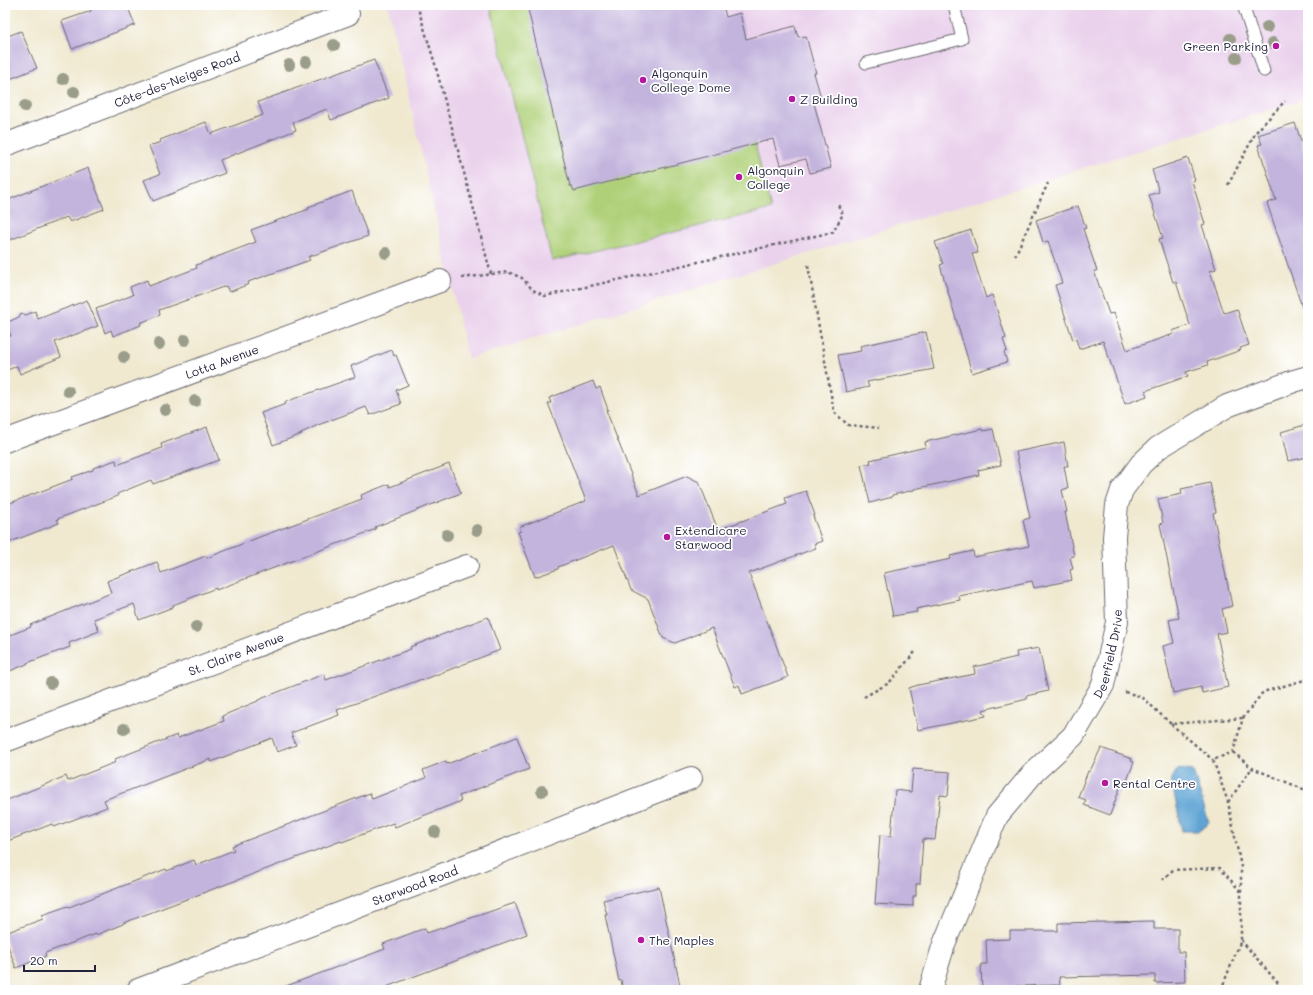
<svg xmlns="http://www.w3.org/2000/svg" width="1313" height="995" font-family="Mali,sans-serif">
<rect width="100%" height="100%" fill="#fff"/>
<filter id="ink" filterUnits="userSpaceOnUse"><feTurbulence type="fractalNoise" baseFrequency=".025" numOctaves="2"/><feDisplacementMap in="SourceGraphic" scale="8" xChannelSelector="R" yChannelSelector="G"/><feConvolveMatrix kernelMatrix="1 2 1 2 8 2 1 2 1" color-interpolation-filters="sRGB"/></filter>
<filter id="wash" filterUnits="userSpaceOnUse"><feTurbulence type="fractalNoise" baseFrequency=".012" numOctaves="4" result="noise"/><feDisplacementMap in="SourceGraphic" scale="16" xChannelSelector="R" yChannelSelector="G"/><feGaussianBlur stdDeviation="0.9" result="paint"/><feColorMatrix in="noise" values="0 0 0 0 0 0 0 0 0 0 0 0 0 0 0 0 0 1.4 0 .05"/><feComposite in="paint" operator="in"/></filter>
<g filter="url(#wash)">
<rect width="100%" height="100%" fill="#f0e9d0"/>
<polygon fill="#ead1ec" points="388,5 1308,5 1308,98 468,359"/>
<polygon fill="#afd078" stroke="#68795a" points="490,5 721,5 771,209 552,261"/>
<polygon fill="#5fa4d4" stroke="#406388" points="1178,769 1193,771 1209,823 1199,831 1182,831 1171,779"/>
<g id="blocks">
<g fill="#c3b4dd">
<polygon points="89,5 127,5 135,25 72,49 62,21 91,11"/>
<polygon points="527,5 723,5 726,17 740,13 746,39 795,26 798,37 806,36 816,73 814,73 822,101 814,103 831,168 810,173 806,159 780,165 773,139 574,191 572,186 570,186"/>
<polygon points="21,31 37,68 5,81 5,37"/>
<polygon points="374,60 389,98 331,120 327,109 293,122 296,130 220,160 225,173 153,201 144,180 160,174 149,146 161,142 160,140 206,122 211,134 263,115 258,102"/>
<polygon points="1295,123 1308,162 1308,312 1304,313 1267,203 1276,200 1258,145 1262,144 1258,135"/>
<polygon points="1188,158 1195,180 1192,181 1205,224 1202,225 1216,269 1210,271 1224,313 1237,309 1249,345 1240,348 1241,350 1207,362 1208,365 1186,372 1188,376 1145,391 1147,396 1125,404 1103,341 1079,349 1076,339 1073,340 1055,285 1062,283 1048,241 1043,242 1036,220 1078,206 1086,228 1083,229 1097,271 1094,271 1109,314 1114,313 1127,350 1174,334 1172,331 1190,325 1176,282 1173,282 1159,239 1163,238 1149,195 1159,192 1152,170"/>
<polygon points="88,168 104,209 70,222 67,217 5,242 5,201"/>
<polygon points="352,191 368,236 308,257 310,260 248,282 249,284 229,292 226,286 159,310 160,315 140,323 141,325 113,336 111,330 105,333 96,309 133,295 130,287 147,280 149,286 197,268 196,265 256,242 251,230 309,209 308,207"/>
<polygon points="971,230 978,253 972,254 986,298 992,295 1006,338 1003,339 1007,351 1004,352 1007,362 972,373 940,265 943,264 935,242"/>
<polygon points="87,300 98,326 55,342 61,357 20,374 17,366 5,371 5,338 11,336 6,323 19,317 21,313 26,315 35,311 38,319"/>
<polygon points="926,332 934,369 867,382 869,387 846,392 838,355 861,351 860,346"/>
<polygon points="392,350 394,356 396,355 408,385 396,390 401,404 370,415 366,407 318,425 301,433 302,434 273,445 261,413 286,404 285,402 355,377 351,366"/>
<polygon points="593,381 596,389 600,387 608,410 606,410 639,495 687,476 699,482 718,530 787,504 785,498 806,491 815,515 813,516 822,541 814,544 816,548 749,573 788,677 742,694 739,685 735,687 712,628 675,643 663,638 648,599 631,590 614,545 558,567 558,569 535,577 518,532 521,531 519,527 586,501 548,403 551,403 549,398"/>
<polygon points="1308,424 1308,457 1288,461 1281,432"/>
<polygon points="207,427 219,460 153,484 151,480 117,494 118,496 57,519 59,523 5,544 5,505 73,479 72,477 93,470 93,468 116,460 117,465 162,448 161,444"/>
<polygon points="982,429 983,431 993,429 1001,465 978,470 979,475 914,489 914,490 892,495 892,497 870,503 861,465 871,463 870,460 926,447 925,442"/>
<polygon points="1064,442 1068,466 1064,466 1068,488 1062,490 1067,512 1065,512 1074,556 1070,557 1073,569 1070,570 1072,580 1034,588 1032,581 959,596 960,600 916,609 917,612 893,616 884,573 951,559 950,556 973,551 974,557 1029,546 1023,520 1030,518 1016,452"/>
<polygon points="449,464 461,493 375,527 376,529 216,590 216,588 173,605 173,607 139,620 134,604 94,619 99,631 69,643 70,647 27,663 27,664 5,673 5,637 31,627 30,625 111,593 107,581 157,562 161,573 206,556 207,558 262,536 362,499 361,495 389,484 390,487"/>
<polygon points="1210,483 1216,512 1213,513 1232,606 1222,609 1227,632 1217,634 1228,687 1202,693 1201,687 1173,693 1163,646 1174,643 1169,620 1179,618 1160,524 1163,523 1158,499 1182,494 1181,489"/>
<polygon points="488,617 500,650 423,680 422,679 337,710 339,715 291,733 296,745 277,752 272,738 211,762 211,759 104,800 107,807 54,827 52,824 5,842 5,801 66,776 68,781 116,762 115,759 177,735 178,738 224,721 222,716 258,701 258,700 324,674 326,680 411,649 410,647"/>
<polygon points="1039,648 1048,691 1026,696 1027,699 983,710 986,716 918,730 909,688 918,685 975,674 974,667 1017,657 1016,652"/>
<polygon points="517,737 529,769 459,796 461,801 395,827 393,823 342,842 341,841 123,923 123,924 96,935 96,934 45,953 46,956 16,968 5,938 5,933 43,919 42,915 68,906 69,907 166,869 167,871 194,860 196,865 234,850 232,846 370,793 372,799 426,778 423,770 446,761 447,764"/>
<polygon points="1101,748 1132,759 1131,761 1134,762 1125,786 1121,785 1110,815 1084,805 1086,800 1078,797 1088,771 1090,771"/>
<polygon points="913,769 950,772 948,796 940,795 935,840 923,839 920,884 916,884 916,896 913,896 913,906 875,904 880,835 891,836 895,790 911,792"/>
<polygon points="659,887 681,990 623,990 621,980 619,981 605,915 607,915 603,900"/>
<polygon points="515,903 527,934 378,990 282,990 281,988 385,949 383,944 425,928 427,933"/>
<polygon points="1154,921 1154,929 1178,929 1178,952 1184,952 1185,982 1155,983 1155,975 1059,977 1060,985 1012,986 1012,990 982,990 981,964 987,964 986,940 1010,939 1010,931 1058,931 1058,923"/>
</g>
</g>
</g>
<g filter="url(#ink)">
<use href="#blocks" fill-opacity="0" stroke="#6a686f" stroke-width="1"/>
<g fill="none" stroke-linecap="round" stroke-linejoin="round">
<defs>
<g id="lane">
<polyline points="1243,5 1264,71"/>
<polyline points="866,63 962,39 954,5"/>
</g>
<g id="street">
<path id="s1" d="M5,145l343,-131"/>
<path id="s2" d="M5,441l435,-160"/>
<path id="s3" d="M5,741l462,-175"/>
<path id="s4" d="M138,990l301,-114 252,-98"/>
<path id="s5" d="M930,990l14,-46 53,-128 37,-44 39,-36 30,-51 14,-63 -3,-85 3,-32 5,-15 19,-26 17,-16 69,-42 67,-25 14,-4"/>
</g>
</defs>
<use href="#lane" stroke="#6a686f" stroke-width="13"/>
<use href="#street" stroke="#6a686f" stroke-width="24"/>
<g stroke="#6a686f" stroke-width="2.5" stroke-dasharray="3 3" stroke-linecap="butt">
<polyline points="417,5 435,64 491,274"/>
<polyline points="1228,185 1256,132 1285,101"/>
<polyline points="1015,256 1048,183"/>
<polyline points="808,265 834,412 848,425 879,428"/>
<polyline points="462,278 508,272 522,278 533,290 545,296 833,232 843,214 838,205"/>
<polyline points="1125,692 1142,697 1171,724 1243,718"/>
<polyline points="864,697 889,683 915,652"/>
<polyline points="1171,724 1213,760"/>
<polyline points="1233,752 1252,768 1308,791"/>
<polyline points="1228,802 1252,768"/>
<polyline points="1162,880 1173,870 1220,868 1241,892"/>
<polyline points="1241,940 1284,990"/>
<polyline points="1221,990 1241,940 1241,867 1228,802 1213,760 1233,752 1243,718 1263,692 1308,679"/>
</g>
<use href="#lane" stroke="#fff" stroke-width="11"/>
<use href="#street" stroke="#fff" stroke-width="22"/>
</g>
<g fill="#9a9d8a">
<circle cx="1267" cy="27" r="6"/>
<circle cx="1230" cy="39" r="6"/>
<circle cx="1273" cy="43" r="6"/>
<circle cx="334" cy="45" r="6"/>
<circle cx="1236" cy="58" r="6"/>
<circle cx="306" cy="62" r="6"/>
<circle cx="289" cy="65" r="6"/>
<circle cx="63" cy="79" r="6"/>
<circle cx="74" cy="92" r="6"/>
<circle cx="25" cy="106" r="6"/>
<circle cx="386" cy="253" r="6"/>
<circle cx="185" cy="340" r="6"/>
<circle cx="159" cy="344" r="6"/>
<circle cx="124" cy="357" r="6"/>
<circle cx="68" cy="391" r="6"/>
<circle cx="195" cy="401" r="6"/>
<circle cx="165" cy="410" r="6"/>
<circle cx="477" cy="530" r="6"/>
<circle cx="447" cy="535" r="6"/>
<circle cx="196" cy="627" r="6"/>
<circle cx="51" cy="683" r="6"/>
<circle cx="124" cy="729" r="6"/>
<circle cx="542" cy="791" r="6"/>
<circle cx="435" cy="832" r="6"/>
</g>
</g>
<g fill="#b5179e" stroke="#fff" stroke-width="1.5">
<circle cx="1276" cy="46" r="4"/>
<circle cx="643" cy="80" r="4"/>
<circle cx="792" cy="99" r="4"/>
<circle cx="739" cy="177" r="4"/>
<circle cx="667" cy="537" r="4"/>
<circle cx="1105" cy="783" r="4"/>
<circle cx="641" cy="940" r="4"/>
</g>
<g text-anchor="middle" dominant-baseline="central" stroke-width="3.5" stroke-linejoin="round" paint-order="stroke">
<g font-size="12" fill="#22223b" stroke="#fff" text-anchor="start">
<text x="1268" y="46" text-anchor="end">Green Parking</text>
<text x="651" y="73">Algonquin<tspan x="651" dy="14">College Dome</tspan></text>
<text x="800" y="99">Z Building</text>
<text x="747" y="170">Algonquin<tspan x="747" dy="14">College</tspan></text>
<text x="675" y="530">Extendicare<tspan x="675" dy="14">Starwood</tspan></text>
<text x="1113" y="783">Rental Centre</text>
<text x="649" y="940">The Maples</text>
</g>
<g font-size="12" fill="#22223b" stroke="#fff">
<text stroke="none"><textPath href="#s1" startOffset="184">Côte-des-Neiges Road</textPath></text>
<text stroke="none"><textPath href="#s2" startOffset="231">Lotta Avenue</textPath></text>
<text stroke="none"><textPath href="#s3" startOffset="247">St. Claire Avenue</textPath></text>
<text stroke="none"><textPath href="#s5" startOffset="388">Deerfield Drive</textPath></text>
<text stroke="none"><textPath href="#s4" startOffset="296">Starwood Road</textPath></text>
</g>
</g>
<rect width="1313" height="995" fill="none" stroke="#fff" stroke-width="20"/>
<path d="M24 965v6h71v-6" fill="none" stroke="#22223b" stroke-width="2"/>
<text x="30" y="965" font-size="12" fill="#22223b" stroke="#ffffff" stroke-width="3" paint-order="stroke">20 m</text>
</svg>
